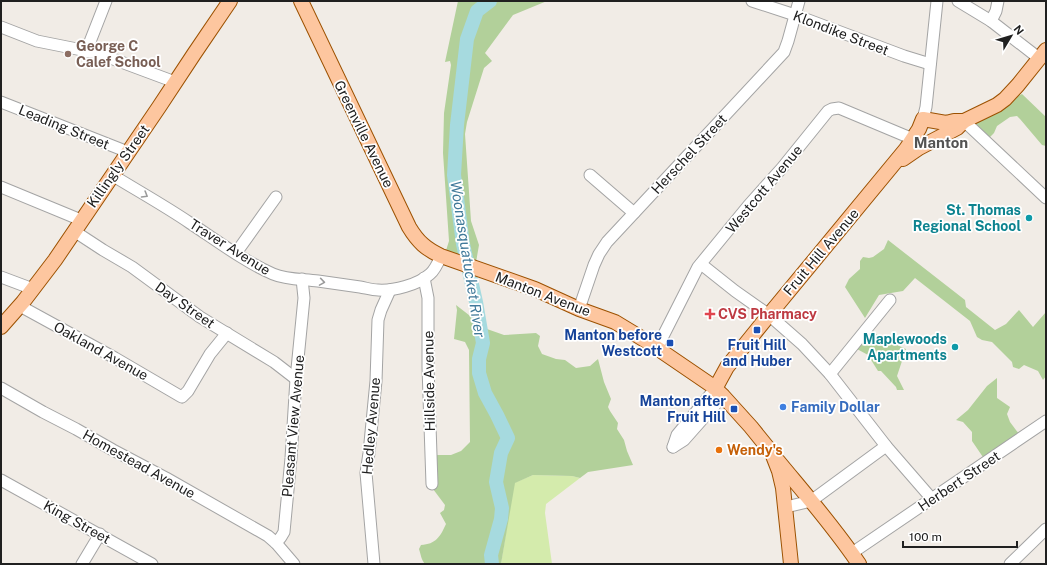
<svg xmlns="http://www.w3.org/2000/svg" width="1047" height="565" font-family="'Public Sans',sans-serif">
<rect width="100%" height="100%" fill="#f1ece6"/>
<polygon fill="#d4ebac" points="533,475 572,476 580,478 546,504 545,513 552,564 501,564 514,483"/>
<g fill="#b2d09a">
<polygon points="458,1 547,1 513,15 485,53 492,61 484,68 467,122 465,134 471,221 479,245 475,268 443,260 449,241 443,153 444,113 451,65 450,61 445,62"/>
<polygon points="1022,94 1046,117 1046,146 1042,145 1020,119 1017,116 1010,117 997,126 994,133 985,142 970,121"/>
<polygon points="888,240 965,300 966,307 995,330 1006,324 1019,310 1033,327 1046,312 1046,376 1043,380 1038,371 1024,365 1019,369 1013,367 1012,362 992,342 982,340 977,337 970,321 915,278 903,291 879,295 865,318 845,287 849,279 860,269 860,261 863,257 869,258 873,257 884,249"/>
<path d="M456,305l31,24 17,6 32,-2 4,3 -2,10 4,8 14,5 9,1 11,8 14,-2 8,-7 6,23 7,17 -3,8 2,4 8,12 -1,6 7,11 3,11 6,14 -45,7 -8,6 -8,-2 -39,-1 -18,8 -14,81h-76c-4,-5 -4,-9 -6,-15l2,-4c15,-1 19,-8 25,-21l-6,-11 4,-3 1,-5 -12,-16 -1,-34h19l10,-4 9,-9 -1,-92 -4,-8 -11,-3 3,-29z"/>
<polygon points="872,330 881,338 906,349 897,376 904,390 897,390 896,387 881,371 878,371 868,355 857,349"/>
<polygon points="997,378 997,398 1010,407 1007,414 1010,422 1022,438 987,463 972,441 972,432 963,422 956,420 968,410 987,386"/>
</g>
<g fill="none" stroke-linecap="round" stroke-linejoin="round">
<polyline stroke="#a6dadf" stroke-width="14" points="490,1 477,11 467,39 457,125 454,175 463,244 476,302 483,343 479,359 479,373 485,393 497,415 508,438 501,453 496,482 502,508 501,519 491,555 492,564"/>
<defs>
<g id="minor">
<polyline points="752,1 795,15 904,56 930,64"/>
<polyline points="958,1 991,21 1040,59"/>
<polyline points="991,21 996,11 998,1"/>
<polyline points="1,27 37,41 97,53 175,82"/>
<polyline points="86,52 106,1"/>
<polyline points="1,102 128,152"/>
<polyline points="923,119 926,107 937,1"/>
<polyline points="964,121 1046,198"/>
<path d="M112,175c26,16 53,31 78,48 26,17 55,39 83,51 14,6 30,5 45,7 14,2 28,4 42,6 6,1 12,3 18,3 15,1 40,-5 52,-16 5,-4 8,-11 11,-18"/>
<polyline points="590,175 634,213"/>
<polyline points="1,187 81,220"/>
<polyline points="74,231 103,250 132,267 200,317 274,362 296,379"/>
<polyline points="236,253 276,197"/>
<polyline points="701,264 735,291 769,315 802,344 830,374 886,446 932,499"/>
<polyline points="1,277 33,289"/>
<polyline points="424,278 428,298 428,367 432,484"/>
<polyline points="20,306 115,358 180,396 182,397 188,391 210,354 227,333"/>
<polyline points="579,309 594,265 599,254 607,242 784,52 788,41 799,1"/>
<polyline points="657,348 698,267 748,206 782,168 828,111 832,109 839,108 913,139"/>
<polyline points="830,374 890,300"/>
<polyline points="1,388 43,412 76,429 113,450 166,478 268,536 276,543 294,564"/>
<polyline points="673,447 677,435 715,389"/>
<polyline points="673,447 684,440 715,405 721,394"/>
<polyline points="1,480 152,564"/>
<polyline points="786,507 811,501 886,446"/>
<polyline points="276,543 281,537 284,532 291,458 296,379 304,298 302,279"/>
<polyline points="852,553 1046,421"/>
<polyline points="82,564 100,534"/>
<polyline points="374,564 366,473 369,453 376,381 378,320 381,310 390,290"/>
<polyline points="1010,564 1046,529"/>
</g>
<g id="major">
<path d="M301,1l108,226c9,15 17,22 32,29l94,33 44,20 36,13 33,20 63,43 12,11 28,31 21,26 7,18 4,17 8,76"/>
<polyline points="903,159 919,148 957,128 964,121 997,105 1005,99 1018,85 1046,50"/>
<polyline points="1,327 23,302 55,260 159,107 194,54 230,1"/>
<polyline points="715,389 727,367 769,315 906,149 919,129 923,119 946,123 954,121 964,121"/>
<path d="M778,461c28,34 57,67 81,103"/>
</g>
</defs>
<use href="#minor" stroke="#a4a4a4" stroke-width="13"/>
<use href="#major" stroke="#9c5100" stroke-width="16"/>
<use href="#minor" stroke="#fff" stroke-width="11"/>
<use href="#major" stroke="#fdc69f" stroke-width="14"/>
</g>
<defs><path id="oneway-chevron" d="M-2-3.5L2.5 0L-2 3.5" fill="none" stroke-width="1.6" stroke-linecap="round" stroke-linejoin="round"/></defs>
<g stroke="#9b9b9b">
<use href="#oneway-chevron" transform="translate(145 195) rotate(31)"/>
<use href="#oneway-chevron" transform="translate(322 282) rotate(9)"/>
</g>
<circle fill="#8d6e63" stroke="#fff" stroke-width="1.5" cx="68" cy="54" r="4"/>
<g fill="#0f9aa8" stroke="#fff" stroke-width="1.5">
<circle cx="1029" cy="218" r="4"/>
<circle cx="955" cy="347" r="4"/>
</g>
<path fill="#e0444e" stroke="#fff" stroke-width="1.5" d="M708 308h4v4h4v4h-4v4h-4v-4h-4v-4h4z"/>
<g fill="#1a4fb4" stroke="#fff" stroke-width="1.5">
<rect x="753" y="326" width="8" height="8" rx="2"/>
<rect x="666" y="339" width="8" height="8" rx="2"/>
<rect x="730" y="405" width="8" height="8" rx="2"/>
</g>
<circle fill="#3f7fe0" stroke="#fff" stroke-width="1.5" cx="783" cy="407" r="4"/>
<circle fill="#e8710a" stroke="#fff" stroke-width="1.5" cx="719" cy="450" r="4"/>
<g text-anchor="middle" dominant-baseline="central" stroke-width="3.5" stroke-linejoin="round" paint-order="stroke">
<g font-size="14" fill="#202020" stroke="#fff">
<text transform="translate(841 33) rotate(21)">Klondike Street</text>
<text transform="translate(64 127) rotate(22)">Leading Street</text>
<text transform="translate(364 134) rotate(64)">Greenville Avenue</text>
<text transform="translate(689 154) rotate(-47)">Herschel Street</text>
<text transform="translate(118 166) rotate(-55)">Killingly Street</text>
<text transform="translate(764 189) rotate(-50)">Westcott Avenue</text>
<text transform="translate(230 247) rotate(32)">Traver Avenue</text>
<text transform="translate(821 252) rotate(-50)">Fruit Hill Avenue</text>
<text transform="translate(543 294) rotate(21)">Manton Avenue</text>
<text transform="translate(185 305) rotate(35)">Day Street</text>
<text transform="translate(101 351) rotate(29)">Oakland Avenue</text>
<text transform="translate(429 381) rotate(-91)">Hillside Avenue</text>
<text transform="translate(293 426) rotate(-85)">Pleasant View Avenue</text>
<text transform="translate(371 426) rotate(-85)">Hedley Avenue</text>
<text transform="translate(139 464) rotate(29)">Homestead Avenue</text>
<text transform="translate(959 481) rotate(-34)">Herbert Street</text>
<text transform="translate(77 522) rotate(29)">King Street</text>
</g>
<g font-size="14" font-weight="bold" fill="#785e54" stroke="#fff" text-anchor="start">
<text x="76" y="46">George C<tspan x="76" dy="16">Calef School</tspan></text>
</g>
<g font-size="14" font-weight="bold" fill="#0d838f" stroke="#fff" text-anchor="end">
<text x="1021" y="210">St. Thomas<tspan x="1021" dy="16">Regional School</tspan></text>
<text x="947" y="339">Maplewoods<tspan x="947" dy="16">Apartments</tspan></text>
</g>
<g font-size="14" font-weight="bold" fill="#be3a42" stroke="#fff" text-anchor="start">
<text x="718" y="314">CVS Pharmacy</text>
</g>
<g font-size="14" font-weight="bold" fill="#164399" stroke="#fff" text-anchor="end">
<text x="662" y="335">Manton before<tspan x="662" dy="16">Westcott</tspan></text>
<text x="757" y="345" text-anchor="middle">Fruit Hill<tspan x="757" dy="16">and Huber</tspan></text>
<text x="726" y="401">Manton after<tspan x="726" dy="16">Fruit Hill</tspan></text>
</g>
<g font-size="14" font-weight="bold" fill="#366cbe" stroke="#fff" text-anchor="start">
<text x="791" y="407">Family Dollar</text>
</g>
<g font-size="14" font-weight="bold" fill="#c56008" stroke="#fff" text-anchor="start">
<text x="727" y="450">Wendy's</text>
</g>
<g font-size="15" font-weight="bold" fill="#535353" stroke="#fff">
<text x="941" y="142">Manton</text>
</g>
<g font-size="15" font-style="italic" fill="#417a9a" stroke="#fff">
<text transform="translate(468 259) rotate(81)">Woonasquatucket River</text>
</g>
</g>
<rect width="1047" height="565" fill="none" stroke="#202020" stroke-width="4"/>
<g transform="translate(1011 36) rotate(52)" stroke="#ffffff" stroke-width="3" paint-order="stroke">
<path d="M0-3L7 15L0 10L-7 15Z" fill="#202020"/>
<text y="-6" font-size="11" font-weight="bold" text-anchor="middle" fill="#202020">N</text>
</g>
<path d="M903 541v6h114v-6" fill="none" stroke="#202020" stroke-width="2"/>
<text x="909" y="541" font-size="12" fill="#202020" stroke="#ffffff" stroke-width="3" paint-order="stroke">100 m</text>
</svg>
